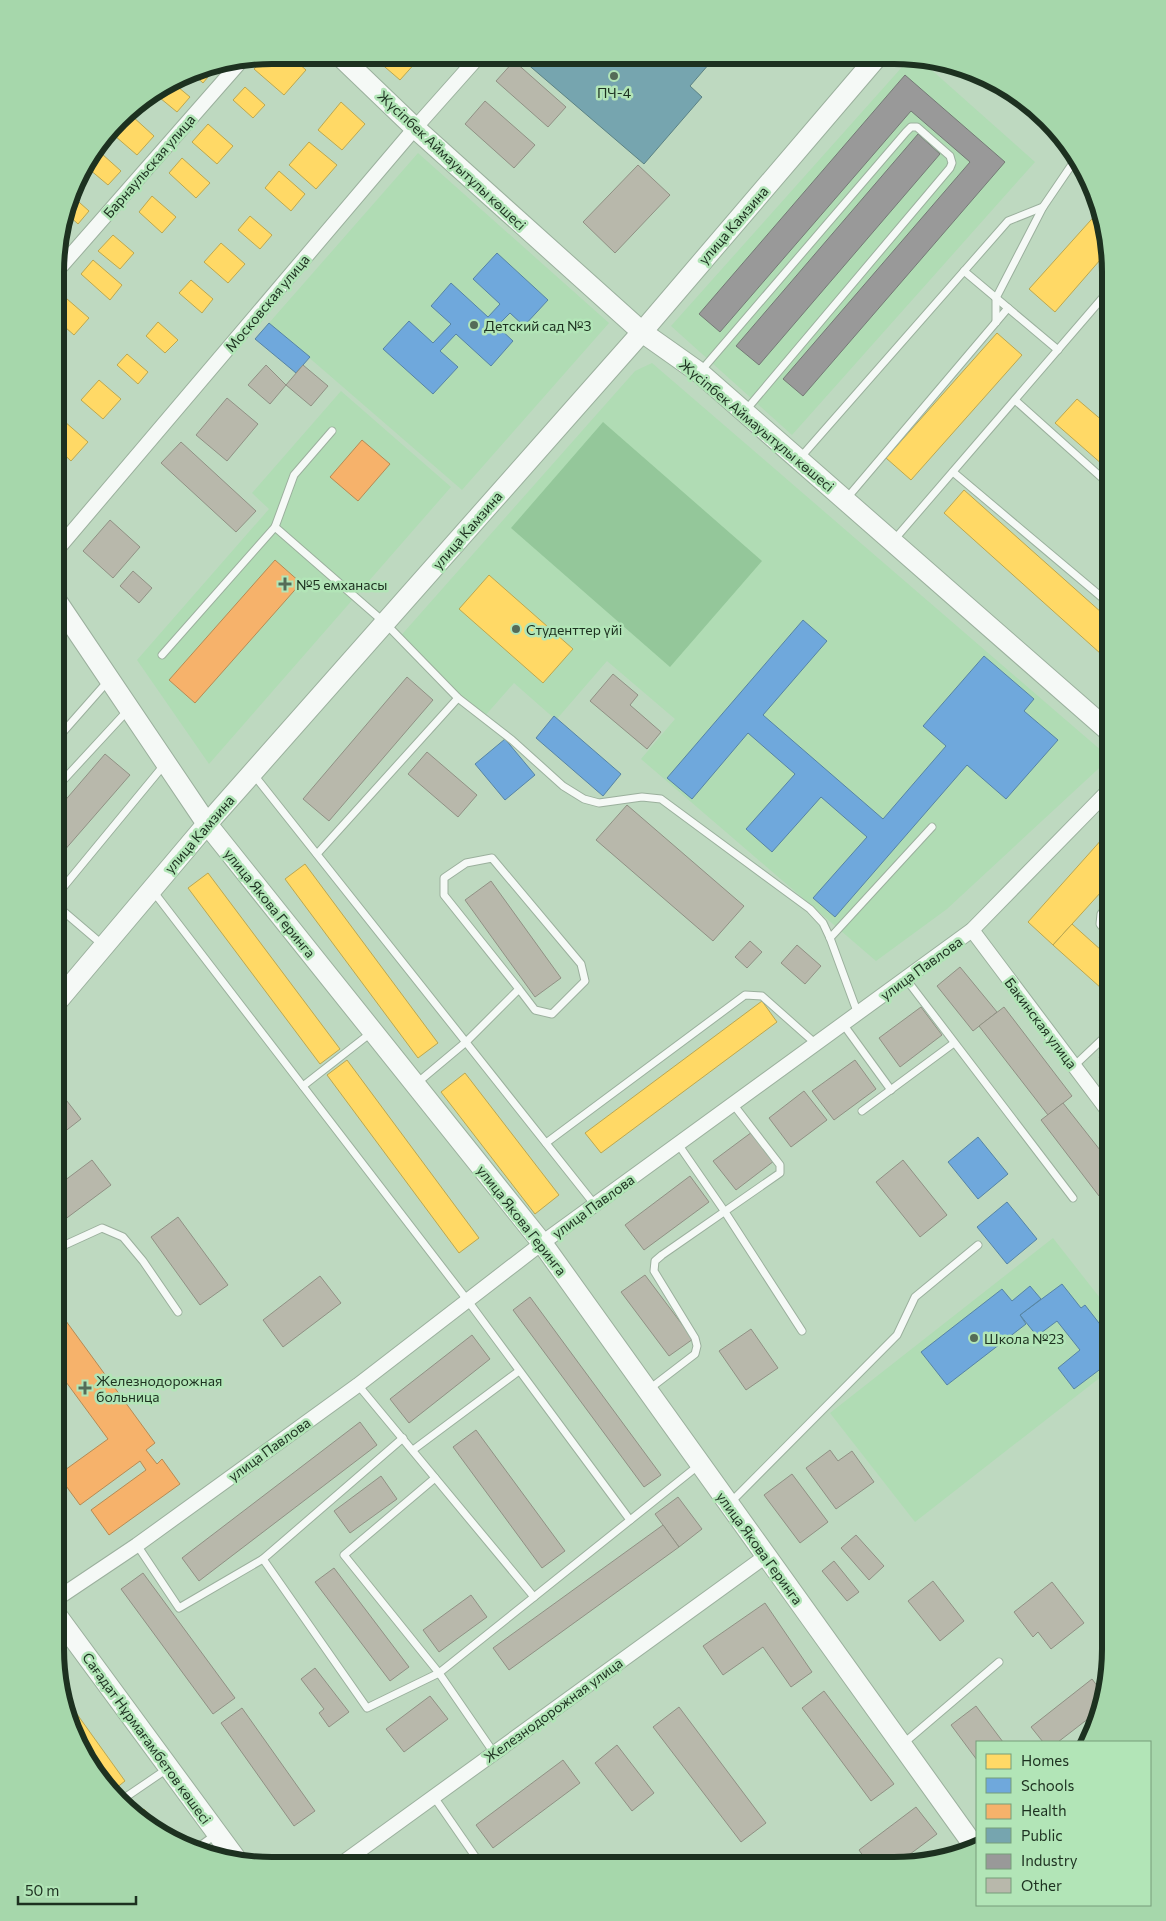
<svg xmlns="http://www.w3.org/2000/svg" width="1166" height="1921" font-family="Commissioner,sans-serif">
<rect width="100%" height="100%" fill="#bed9c0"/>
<g fill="#b0dcb4">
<polygon points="911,57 917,57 1035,162 792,435 671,326"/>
<polygon points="418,153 609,323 462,490 269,323"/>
<polygon points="652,363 1110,758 947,909 876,961 641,759 675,719 607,661 556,720 514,683 484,717 397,640 635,371"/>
<polygon points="341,391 451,487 209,764 137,660 269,509 252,493"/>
<polygon points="1053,1238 1111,1312 1111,1369 915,1522 830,1413"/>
</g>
<polygon fill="#94c79a" points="603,422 762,561 670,667 511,528"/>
<g fill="#ffd966" stroke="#bba751">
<polygon points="271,55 289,55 306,70 284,95 254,69 266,56"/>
<polygon points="383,55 410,55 417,61 400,80 378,61"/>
<polygon points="217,66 203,83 190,71"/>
<polygon points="172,82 190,97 177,112 154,93"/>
<polygon points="245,87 265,105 253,118 233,100"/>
<polygon points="341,102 365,124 342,150 318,130"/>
<polygon points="132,116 154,136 137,155 115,136"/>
<polygon points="208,124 233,146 217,164 192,142"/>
<polygon points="309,142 337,165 316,189 289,165"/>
<polygon points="102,154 121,171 108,185 89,169"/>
<polygon points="182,158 210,183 196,198 169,173"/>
<polygon points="279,171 305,194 291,211 265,188"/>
<polygon points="71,195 89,211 78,224 66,213"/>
<polygon points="152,196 176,217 162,233 139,212"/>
<polygon points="1099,211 1107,252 1055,312 1029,289"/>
<polygon points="250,216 272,235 260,249 238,230"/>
<polygon points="113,235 134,253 120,269 98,251"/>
<polygon points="221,243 245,264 228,283 204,262"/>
<polygon points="93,260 122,285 110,300 81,274"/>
<polygon points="191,280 213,299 202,313 179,293"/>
<polygon points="59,292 89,318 74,335 57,320 57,294"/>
<polygon points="158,322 178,340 165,353 146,336"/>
<polygon points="997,333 1022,355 911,480 886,458"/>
<polygon points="127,354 148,372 138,384 117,365"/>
<polygon points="99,380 121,399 103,419 81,400"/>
<polygon points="1077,399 1111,428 1111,472 1055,423"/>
<polygon points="64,421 88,442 71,461 57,448 57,429"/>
<polygon points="964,490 1111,621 1111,663 944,513"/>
<polygon points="489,575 573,649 543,683 459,609"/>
<polygon points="1111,829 1111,881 1053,945 1028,922"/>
<polygon points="305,864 438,1043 418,1058 285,879"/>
<polygon points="208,873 340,1049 320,1064 188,888"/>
<polygon points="1072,924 1111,959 1111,997 1053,945"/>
<polygon points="762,1001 777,1022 601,1153 585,1133"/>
<polygon points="347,1060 479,1238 459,1253 327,1075"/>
<polygon points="465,1073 559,1195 535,1214 441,1092"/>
<polygon points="64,1696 125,1781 111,1792 100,1781 71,1732"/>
<polygon points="144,1809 161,1833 160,1833 140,1821 134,1816"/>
</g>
<g fill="#6fa8dc" stroke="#5684a4">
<polygon points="497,253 548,300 524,326 510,313 497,326 513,341 491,366 456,334 440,351 458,367 433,394 383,349 409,321 433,343 451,324 431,306 451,283 488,317 500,304 473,279"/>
<polygon points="269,323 310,357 296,373 255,339"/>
<polygon points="803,620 827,641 763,715 883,819 946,746 923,726 984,656 1034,699 1024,711 1058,740 1006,799 967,765 835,917 813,898 867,837 821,797 772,852 746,829 795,774 748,733 692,799 667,778"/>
<polygon points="554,716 621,774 603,796 536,738"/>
<polygon points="505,739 535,775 505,800 475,764"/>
<polygon points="978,1137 1008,1174 978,1199 948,1162"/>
<polygon points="1007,1202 1037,1239 1007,1264 977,1227"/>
<polygon points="1062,1284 1081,1308 1085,1305 1106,1332 1103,1334 1111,1345 1111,1361 1074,1389 1058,1368 1080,1350 1057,1321 1037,1336 1020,1315"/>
<polygon points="1030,1286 1041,1299 1020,1315 1026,1324 947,1385 921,1352 1002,1289 1012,1301"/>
</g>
<g fill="#f6b26b" stroke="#b58b54">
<polygon points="362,440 390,464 358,501 330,477"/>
<polygon points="275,560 301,583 195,703 169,680"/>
<polygon points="55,1306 155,1443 146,1450 157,1464 162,1459 180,1484 109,1535 91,1510 146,1470 140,1461 80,1505 58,1475 108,1439 55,1367"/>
</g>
<polygon fill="#76a5af" stroke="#5b8284" points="518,56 716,56 690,86 702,97 644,164"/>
<g fill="#999" stroke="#747a75">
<polygon points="905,75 1005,162 803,396 783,379 970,162 911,111 720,332 699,314"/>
<polygon points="918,134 940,154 759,365 736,346"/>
</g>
<g fill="#b8b8ab" stroke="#909184">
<polygon points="514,61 566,107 548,127 496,81"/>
<polygon points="485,101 535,145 514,168 465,124"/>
<polygon points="638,165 670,195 615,253 583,222"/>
<polygon points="266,365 286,385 270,404 248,385"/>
<polygon points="303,365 328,386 311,406 286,385"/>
<polygon points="227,398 258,424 227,461 196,435"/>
<polygon points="181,442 256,511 236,532 161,463"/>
<polygon points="110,520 140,547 113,578 83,551"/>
<polygon points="133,571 152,588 139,603 120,586"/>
<polygon points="613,674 638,695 630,705 661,732 647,749 590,701"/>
<polygon points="407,677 433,700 329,821 303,799"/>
<polygon points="427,752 477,795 458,817 408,774"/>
<polygon points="105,754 130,775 56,860 56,811"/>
<polygon points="627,805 744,906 713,941 596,840"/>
<polygon points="491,881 561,978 535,997 465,900"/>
<polygon points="750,941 762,952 747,968 735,957"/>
<polygon points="797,945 821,966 805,984 781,963"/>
<polygon points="960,967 997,1012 973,1031 937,986"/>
<polygon points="921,1007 942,1035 900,1067 879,1038"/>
<polygon points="1004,1007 1072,1096 1048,1115 979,1026"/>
<polygon points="1111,1047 1111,1072 1099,1057"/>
<polygon points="855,1060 876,1089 834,1120 812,1091"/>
<polygon points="56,1087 81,1119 59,1136 56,1132"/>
<polygon points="804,1091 827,1120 791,1147 769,1118"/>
<polygon points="1063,1103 1111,1164 1111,1187 1099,1196 1041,1120"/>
<polygon points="752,1132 774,1161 736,1190 713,1161"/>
<polygon points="92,1160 111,1185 56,1226 56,1187"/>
<polygon points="903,1160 947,1215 920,1237 876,1182"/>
<polygon points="690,1176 709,1202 644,1250 625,1225"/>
<polygon points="178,1217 228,1285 200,1305 151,1237"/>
<polygon points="645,1275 693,1339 669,1356 621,1292"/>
<polygon points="320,1276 341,1303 283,1347 263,1320"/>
<polygon points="530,1297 661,1475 644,1487 513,1310"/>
<polygon points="751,1329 778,1368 746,1390 719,1351"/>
<polygon points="472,1335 490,1359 409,1423 390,1399"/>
<polygon points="360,1422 377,1445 199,1581 182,1558"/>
<polygon points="476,1430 565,1551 542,1568 453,1447"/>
<polygon points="830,1450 838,1461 852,1451 874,1482 836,1509 806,1468"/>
<polygon points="792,1474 828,1522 800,1543 764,1495"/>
<polygon points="381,1476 397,1499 350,1533 334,1511"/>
<polygon points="678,1497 702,1529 679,1547 655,1514"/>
<polygon points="663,1525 679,1547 509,1670 493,1648"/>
<polygon points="856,1535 884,1566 869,1580 841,1548"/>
<polygon points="834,1561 859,1592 847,1601 822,1571"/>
<polygon points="334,1568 409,1667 390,1681 315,1582"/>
<polygon points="143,1573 235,1698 213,1714 121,1589"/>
<polygon points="933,1581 964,1621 940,1641 908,1601"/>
<polygon points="1052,1582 1084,1623 1051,1649 1038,1632 1033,1637 1014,1612"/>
<polygon points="471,1595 487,1617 439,1652 423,1630"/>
<polygon points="765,1603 812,1672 791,1687 763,1647 723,1675 703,1646"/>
<polygon points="315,1668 349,1712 329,1727 319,1713 324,1709 301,1679"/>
<polygon points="1092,1679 1104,1695 1102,1708 1058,1742 1043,1742 1031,1727"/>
<polygon points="824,1691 894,1784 871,1801 802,1708"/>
<polygon points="430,1696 448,1719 404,1752 386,1729"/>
<polygon points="976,1706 1003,1742 977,1742 977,1760 951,1725"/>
<polygon points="679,1707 766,1823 741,1842 653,1727"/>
<polygon points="242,1708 315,1811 294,1826 221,1723"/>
<polygon points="617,1745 654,1793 632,1811 595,1763"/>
<polygon points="563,1760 580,1783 493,1848 476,1825"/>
<polygon points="916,1807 937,1834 894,1866 870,1866 859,1850"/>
</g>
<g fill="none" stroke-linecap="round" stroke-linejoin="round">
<defs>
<g id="lane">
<polyline points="964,271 1058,350"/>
<polyline points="996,322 996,298 1043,207"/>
<polyline points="700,372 906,132 911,127 917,127 950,156 952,163 950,168 746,410"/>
<polyline points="1015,400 1111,486"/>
<polyline points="800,458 1008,221 1043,207 1077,157"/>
<polyline points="953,472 1111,605"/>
<polyline points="847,498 1008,308"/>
<polyline points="275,527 294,475 332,431"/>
<polyline points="894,540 1111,288"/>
<polyline points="162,655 275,527 385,623 458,698 512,740 563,786 584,799 599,803 642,797 661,799 810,909 823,923 830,938 858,1014"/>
<polyline points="56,740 108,681"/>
<polyline points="254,775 595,1205"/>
<polyline points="56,788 129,709"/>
<polyline points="317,854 458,698"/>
<polyline points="153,891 468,1301 630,1520"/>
<polyline points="56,896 164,765"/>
<polyline points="56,905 104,946"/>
<polyline points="830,938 932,827"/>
<polyline points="1111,938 1100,924 1101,914 1111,902"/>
<polyline points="906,979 1073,1198"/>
<polyline points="843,1024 891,1090"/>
<polyline points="1074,1066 1111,1031"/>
<polyline points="417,1083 466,1042 519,989 535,1010 552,1014 585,981 581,964 492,858 466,863 444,878 444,895 519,989"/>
<polyline points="303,1086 372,1032"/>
<polyline points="862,1111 954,1043"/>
<polyline points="546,1143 745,995 762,996 816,1044"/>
<polyline points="678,1144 725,1212 802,1331"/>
<polyline points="56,1249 102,1228 123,1237 143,1261 178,1312"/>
<polyline points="358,1385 534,1597"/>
<polyline points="648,1390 695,1354 697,1346 695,1338 654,1271 655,1261 662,1255 780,1173 780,1165 733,1104"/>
<polyline points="413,1450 519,1371"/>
<polyline points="435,1478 344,1555 439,1673 699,1465"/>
<polyline points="731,1502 897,1335 915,1297 978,1245"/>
<polyline points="137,1545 179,1608 263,1559 367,1708 439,1673 494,1753"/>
<polyline points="263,1559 403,1438"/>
<polyline points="1109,1672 1104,1646 1111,1638"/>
<polyline points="904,1743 999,1662"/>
<polyline points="434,1797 481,1865"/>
<polyline points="120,1801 167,1769"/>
<polyline points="193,1851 215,1835"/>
</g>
<g id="street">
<polyline points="57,271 241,61"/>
<polyline points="56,551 415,128 479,56"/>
<polyline points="972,930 1111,1115"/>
<polyline points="55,1600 137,1545 358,1385 542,1243 972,930 1111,788"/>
<polyline points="341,1864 766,1556"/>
</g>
<g id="secondary">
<polyline points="339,55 415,128 642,332 700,373 1111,733"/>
<polyline points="56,600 207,824 542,1243 977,1850"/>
<polyline points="56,1003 207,824 642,332 877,57"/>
<polyline points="55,1613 239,1863"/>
</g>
</defs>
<use href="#lane" stroke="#9bb09d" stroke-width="9"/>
<use href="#street" stroke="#9bb09d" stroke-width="16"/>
<use href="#secondary" stroke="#9bb09d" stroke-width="22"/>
<use href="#lane" stroke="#f5f9f6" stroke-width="7"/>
<use href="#street" stroke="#f5f9f6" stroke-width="14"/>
<use href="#secondary" stroke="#f5f9f6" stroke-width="20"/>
</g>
<g fill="#556c58" stroke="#b2e5b7" stroke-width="2">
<circle cx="614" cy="76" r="5"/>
<circle cx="474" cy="325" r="5"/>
<path d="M282.5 576.5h5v5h5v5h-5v5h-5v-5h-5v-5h5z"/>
<circle cx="516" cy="629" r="5"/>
<circle cx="974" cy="1338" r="5"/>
<path d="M82.5 1380.5h5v5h5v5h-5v5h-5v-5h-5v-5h5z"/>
</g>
<g text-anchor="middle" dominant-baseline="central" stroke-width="5" stroke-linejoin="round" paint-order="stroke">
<g font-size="14" fill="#1d3120" stroke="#b2e5b7" text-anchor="start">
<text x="614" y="92" text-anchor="middle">ПЧ-4</text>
<text x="484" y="325">Детский сад №3</text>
<text x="296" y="584">№5 емханасы</text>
<text x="526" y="629">Студенттер үйі</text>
<text x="984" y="1338">Школа №23</text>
<text x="96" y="1380">Железнодорожная<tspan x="96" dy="16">больница</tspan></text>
</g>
<g font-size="14" fill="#1d3120" stroke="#b2e5b7">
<text transform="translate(452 160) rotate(43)">Жүсіпбек Аймауытұлы көшесі</text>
<text transform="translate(149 166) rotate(-49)">Барнаульская улица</text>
<text transform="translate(733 225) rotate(-49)">улица Камзина</text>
<text transform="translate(267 303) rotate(-50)">Московская улица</text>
<text transform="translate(757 425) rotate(40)">Жүсіпбек Аймауытұлы көшесі</text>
<text transform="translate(467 530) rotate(-49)">улица Камзина</text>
<text transform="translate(199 834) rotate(-49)">улица Камзина</text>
<text transform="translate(270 903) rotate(51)">улица Якова Геринга</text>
<text transform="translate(921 968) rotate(-36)">улица Павлова</text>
<text transform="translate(1041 1023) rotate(53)">Бакинская улица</text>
<text transform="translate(593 1206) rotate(-36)">улица Павлова</text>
<text transform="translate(522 1220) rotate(52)">улица Якова Геринга</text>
<text transform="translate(269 1449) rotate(-36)">улица Павлова</text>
<text transform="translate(760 1548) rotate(54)">улица Якова Геринга</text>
<text transform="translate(553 1710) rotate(-36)">Железнодорожная улица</text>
<text transform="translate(147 1738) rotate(54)">Сағадат Нұрмағамбетов көшесі</text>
</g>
</g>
<path d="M0 0H1166V1921H0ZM272 64H894A208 208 0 0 1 1102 272V1649A208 208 0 0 1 894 1857H272A208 208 0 0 1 64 1649V272A208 208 0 0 1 272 64Z" fill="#a6d7ab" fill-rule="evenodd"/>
<path fill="none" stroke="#1d3120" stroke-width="6" d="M272 64H894A208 208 0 0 1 1102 272V1649A208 208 0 0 1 894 1857H272A208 208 0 0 1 64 1649V272A208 208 0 0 1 272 64Z"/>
<rect x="976" y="1741" width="175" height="165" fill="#b2e5b7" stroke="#769d7b"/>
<rect x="986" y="1754" width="25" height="15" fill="#ffd966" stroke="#769d7b"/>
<text x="1021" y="1766" font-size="15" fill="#1d3120">Homes</text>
<rect x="986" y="1778" width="25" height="15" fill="#6fa8dc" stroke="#769d7b"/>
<text x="1021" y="1791" font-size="15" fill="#1d3120">Schools</text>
<rect x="986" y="1804" width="25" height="15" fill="#f6b26b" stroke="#769d7b"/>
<text x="1021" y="1816" font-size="15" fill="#1d3120">Health</text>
<rect x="986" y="1828" width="25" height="15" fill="#76a5af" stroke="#769d7b"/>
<text x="1021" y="1841" font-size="15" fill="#1d3120">Public</text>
<rect x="986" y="1854" width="25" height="15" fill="#999999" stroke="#769d7b"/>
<text x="1021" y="1866" font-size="15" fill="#1d3120">Industry</text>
<rect x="986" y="1878" width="25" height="15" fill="#b8b8ab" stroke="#769d7b"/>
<text x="1021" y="1891" font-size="15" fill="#1d3120">Other</text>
<path d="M18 1896v8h118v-8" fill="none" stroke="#1d3120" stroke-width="2.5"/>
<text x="25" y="1896" font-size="15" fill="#1d3120" stroke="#b2e5b7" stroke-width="4" paint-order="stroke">50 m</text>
</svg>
